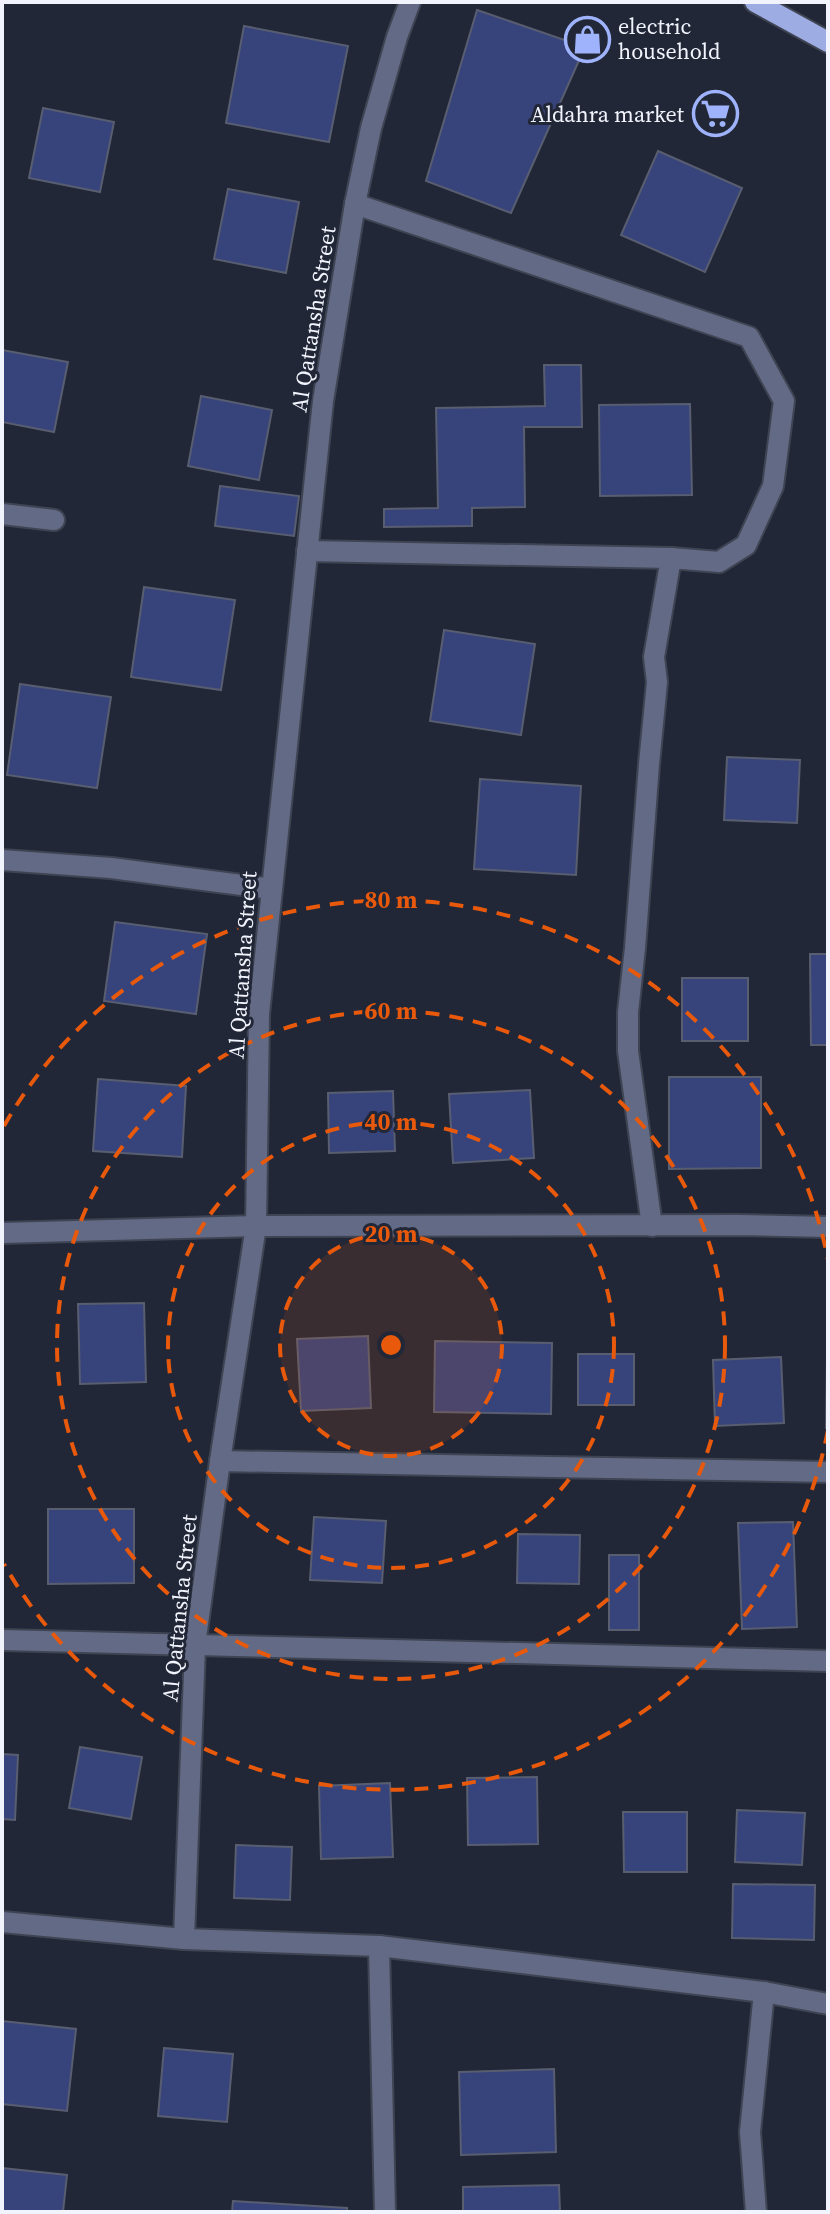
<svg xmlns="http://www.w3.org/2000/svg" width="830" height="2214" font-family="'Source Serif 4',serif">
<rect width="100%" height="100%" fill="#222737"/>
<g fill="#37447b" stroke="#585d70" stroke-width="2">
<polygon points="477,10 585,47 511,213 426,181"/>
<polygon points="244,26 348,46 329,142 226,123"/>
<polygon points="43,108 114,122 100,192 29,178"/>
<polygon points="658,151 742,188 705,272 621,235"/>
<polygon points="228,189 299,202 286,273 214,259"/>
<polygon points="2,350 68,362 54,432 2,422"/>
<polygon points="544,365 581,365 582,427 524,427 525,507 472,508 472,526 384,527 384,509 438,508 436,408 545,406"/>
<polygon points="201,396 272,410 259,480 188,466"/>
<polygon points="690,404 692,495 600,496 599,405"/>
<polygon points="220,486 299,496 294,536 215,526"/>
<polygon points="144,587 235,600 221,690 131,677"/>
<polygon points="444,630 535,644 521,735 430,721"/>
<polygon points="20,684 111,697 97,788 7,775"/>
<polygon points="727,757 800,760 797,823 724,820"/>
<polygon points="480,779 581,786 576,875 474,869"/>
<polygon points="115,922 207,934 196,1014 104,1001"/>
<polygon points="810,954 828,954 828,1045 811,1045"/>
<rect x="682" y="978" width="66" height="63"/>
<polygon points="669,1077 761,1077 761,1168 669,1169"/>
<polygon points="98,1079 186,1086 182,1157 93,1151"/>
<polygon points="530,1090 534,1158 453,1163 449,1094"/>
<polygon points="393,1091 395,1151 329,1153 328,1093"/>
<polygon points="144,1303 146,1382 80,1384 78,1304"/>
<polygon points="368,1336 371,1408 301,1411 297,1339"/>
<polygon points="435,1341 552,1343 551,1414 434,1412"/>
<rect x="578" y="1354" width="56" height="51"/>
<polygon points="781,1357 784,1423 715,1426 713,1360"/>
<polygon points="827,1359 828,1359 828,1428 826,1428"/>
<polygon points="48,1509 134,1509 134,1583 48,1584"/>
<polygon points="314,1517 386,1521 382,1583 310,1580"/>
<polygon points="793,1522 797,1627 742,1629 738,1523"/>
<polygon points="518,1534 580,1535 579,1584 517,1583"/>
<rect x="609" y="1555" width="30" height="75"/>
<polygon points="80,1747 142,1757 131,1819 69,1808"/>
<polygon points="2,1754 18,1755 15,1820 2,1819"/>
<polygon points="537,1777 538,1844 468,1845 467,1778"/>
<polygon points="390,1783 393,1857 321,1859 319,1786"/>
<polygon points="737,1810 805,1813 802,1865 735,1862"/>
<polygon points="623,1812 687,1812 687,1872 624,1872"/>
<polygon points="236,1845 292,1847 290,1900 234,1898"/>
<polygon points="733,1884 815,1885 814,1940 732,1938"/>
<polygon points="2,2021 76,2029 67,2111 2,2104"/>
<polygon points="164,2048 233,2054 227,2122 158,2116"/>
<polygon points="554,2069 556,2152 461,2155 459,2072"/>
<polygon points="2,2168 67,2175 63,2212 2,2212"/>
<polygon points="559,2185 560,2212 463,2212 463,2187"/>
<polygon points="233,2201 347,2208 347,2212 232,2212"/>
</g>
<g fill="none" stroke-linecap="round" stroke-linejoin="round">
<defs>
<g id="minor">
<polyline points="355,204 749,337 784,401 773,486 746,545 719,562 671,558 654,657 657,682 654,713 649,764 635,948 628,1012 628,1051 652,1226"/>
<polyline points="2,514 54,520"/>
<polyline points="307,551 671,558"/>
<polyline points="2,860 111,868 272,889"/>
<polyline points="2,1233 256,1226 739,1225 828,1227"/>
<polyline points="220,1461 828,1472"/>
<polyline points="2,1640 828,1661"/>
<polyline points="2,1922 184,1939 379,1946 764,1992 828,2004"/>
<polyline points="184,1939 195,1646 220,1461 256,1226 259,1014 323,401 355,204 371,128 397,37 410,2"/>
<polyline points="379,1946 385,2212"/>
<polyline points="756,2212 750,2132 764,1992"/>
</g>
<polyline id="primary" points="755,2 828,42"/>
</defs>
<use href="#minor" stroke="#3f4453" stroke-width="24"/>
<use href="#primary" stroke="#3f4453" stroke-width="24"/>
<use href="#minor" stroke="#636a85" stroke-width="20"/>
<use href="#primary" stroke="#9dade3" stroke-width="20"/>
</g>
<circle cx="391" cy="1345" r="111" fill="#e8590c" fill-opacity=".12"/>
<g fill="none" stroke="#e8590c" stroke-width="4" stroke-dasharray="14 10">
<circle cx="391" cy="1345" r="111"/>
<circle cx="391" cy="1345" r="223"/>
<circle cx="391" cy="1345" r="334"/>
<path d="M828 1430A445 445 0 0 1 4 1564M4 1126A445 445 0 0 1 828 1260"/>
</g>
<defs>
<symbol id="shop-ring" viewBox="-11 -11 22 22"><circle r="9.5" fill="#222737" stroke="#9fb3fd" stroke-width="1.5"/><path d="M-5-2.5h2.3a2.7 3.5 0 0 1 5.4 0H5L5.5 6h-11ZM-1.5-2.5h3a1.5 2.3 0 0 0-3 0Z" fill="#9fb3fd"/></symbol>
<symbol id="supermarket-ring" viewBox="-11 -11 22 22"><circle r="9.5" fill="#222737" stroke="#9fb3fd" stroke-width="1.5"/><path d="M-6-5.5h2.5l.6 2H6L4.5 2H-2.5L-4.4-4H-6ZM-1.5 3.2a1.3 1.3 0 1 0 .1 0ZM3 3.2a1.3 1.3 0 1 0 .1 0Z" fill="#9fb3fd"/></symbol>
</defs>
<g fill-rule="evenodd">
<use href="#shop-ring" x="562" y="14" width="51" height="51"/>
<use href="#supermarket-ring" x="690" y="88" width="51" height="51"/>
</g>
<g text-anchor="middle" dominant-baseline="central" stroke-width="6" stroke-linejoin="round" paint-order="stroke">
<g font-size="22" fill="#f2f4fd" stroke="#222737" text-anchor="start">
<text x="618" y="26">electric<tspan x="618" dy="25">household</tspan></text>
<text x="684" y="114" text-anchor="end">Aldahra market</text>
</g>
<g font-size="22" fill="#f2f4fd" stroke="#222737">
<text transform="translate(313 319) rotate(-81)">Al Qattansha Street</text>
<text transform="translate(242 965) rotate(-86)">Al Qattansha Street</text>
<text transform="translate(179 1608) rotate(-84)">Al Qattansha Street</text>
</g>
</g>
<circle cx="391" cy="1345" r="12" fill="#e8590c" stroke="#222737" stroke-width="4"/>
<g font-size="24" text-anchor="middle" font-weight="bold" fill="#e8590c" stroke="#222737" stroke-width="6" stroke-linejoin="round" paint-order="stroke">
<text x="391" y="908">80 m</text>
<text x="391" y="1019">60 m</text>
<text x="391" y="1130">40 m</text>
<text x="391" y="1242">20 m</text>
</g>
<rect width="830" height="2214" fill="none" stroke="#f2f4fd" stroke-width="8"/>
</svg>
